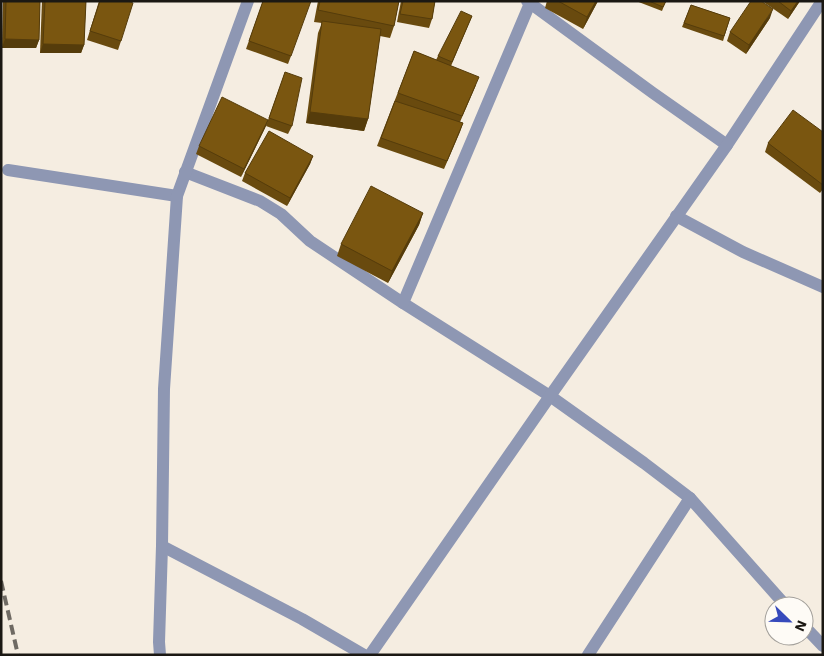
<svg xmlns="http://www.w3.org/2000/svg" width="824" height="656" font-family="'Work Sans',sans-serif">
<rect width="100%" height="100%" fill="#f5ede1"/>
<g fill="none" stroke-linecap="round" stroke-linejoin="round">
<g stroke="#8e97b3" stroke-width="12">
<polyline points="527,1 653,93 727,145"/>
<polyline points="8,170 177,196"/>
<polyline points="185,172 260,201 281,214 310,241 403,303 550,396 644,463 690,498 786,606"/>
<polyline points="676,216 743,252 823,287"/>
<polyline points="403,303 531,1"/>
<polyline points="162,546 302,619 364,655"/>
<polyline points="804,626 823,646"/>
<polyline points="160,655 159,642 162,546 164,389 177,196 248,1"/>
<polyline points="370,655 550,396 727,145 822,1"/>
<polyline points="588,655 690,498"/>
</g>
<polyline stroke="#6f6a63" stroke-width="4" stroke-dasharray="10 5" stroke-linecap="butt" points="1,581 18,655"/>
</g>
<g fill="#694a0e">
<polygon points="3,1 40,1 39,40 36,48 2,48"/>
<polygon points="42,1 86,1 84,45 81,53 40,53"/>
<polygon points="99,1 121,41 118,50 87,40"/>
<polygon points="263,1 291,56 288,64 246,49"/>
<polygon points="318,1 399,1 394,26 390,38 380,36 368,119 364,131 306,123 318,33 322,23 314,22"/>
<polygon points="401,1 435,1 432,19 429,28 397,22"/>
<polygon points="547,1 598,1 583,29 545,8"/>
<polygon points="636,1 666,1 662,11"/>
<polygon points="762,1 800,1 788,19"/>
<polygon points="691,5 730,18 723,41 682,27"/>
<polygon points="472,16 451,66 476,85 460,122 463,123 460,132 444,169 377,146 414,51 436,60 438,56"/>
<polygon points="770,18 746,54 727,41 730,32"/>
<polygon points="285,72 292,126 288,134 266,126 268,121 265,128 241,177 196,154 199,146 268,120"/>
<polygon points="823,132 823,189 820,193 765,152 768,143"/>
<polygon points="313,156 310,164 287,206 242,181 245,173"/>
<polygon points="423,213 419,225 388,283 337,256 341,244"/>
</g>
<g fill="#553c0b">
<polygon points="596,1 598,1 583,29 587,17"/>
<polygon points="798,1 800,1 788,19 791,11"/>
<polygon points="773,9 770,18 746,54 749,45"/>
<polygon points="5,39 39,40 36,48 2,48"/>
<polygon points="43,44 84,45 81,53 40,53"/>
<polygon points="310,112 368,119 364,131 306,123"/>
<polygon points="268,120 265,128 241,177 244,169"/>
<polygon points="313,156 310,164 287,206 290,198"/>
<polygon points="423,213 419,225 388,283 392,271"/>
</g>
<g fill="#7a5610" stroke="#553c0b">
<polygon points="6,1 40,1 39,40 5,39"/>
<polygon points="45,1 86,1 84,45 43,44"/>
<polygon points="100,1 128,1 133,3 121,41 90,31"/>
<polygon points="263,1 311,1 291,56 249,41"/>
<polygon points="320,1 399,1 394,26 318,10"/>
<polygon points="403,1 435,1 432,19 400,14"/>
<polygon points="558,1 596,1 587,17"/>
<polygon points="649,1 666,1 663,7"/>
<polygon points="751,1 761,1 773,9 749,45 730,32"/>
<polygon points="778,1 798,1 791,11"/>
<polygon points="691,5 730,18 724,36 684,23"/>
<polygon points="461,11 472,16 452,62 438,56"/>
<polygon points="322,21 381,29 368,119 310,112"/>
<polygon points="414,51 479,77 462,116 398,93"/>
<polygon points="285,72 302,78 292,126 269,118"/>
<polygon points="222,97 268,120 244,169 199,146"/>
<polygon points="395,101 463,123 447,161 381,138"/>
<polygon points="793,110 823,132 823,185 768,143"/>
<polygon points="269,131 313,156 290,198 245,173"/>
<polygon points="371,186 423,213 392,271 341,244"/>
</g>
<rect width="824" height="656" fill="none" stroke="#1b1813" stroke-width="5"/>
<g transform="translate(789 621) rotate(113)"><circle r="24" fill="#fefbf6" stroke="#a3a09b"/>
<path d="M0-4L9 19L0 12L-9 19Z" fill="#374abc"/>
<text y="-8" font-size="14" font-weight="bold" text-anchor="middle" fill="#1b1813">N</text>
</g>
</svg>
